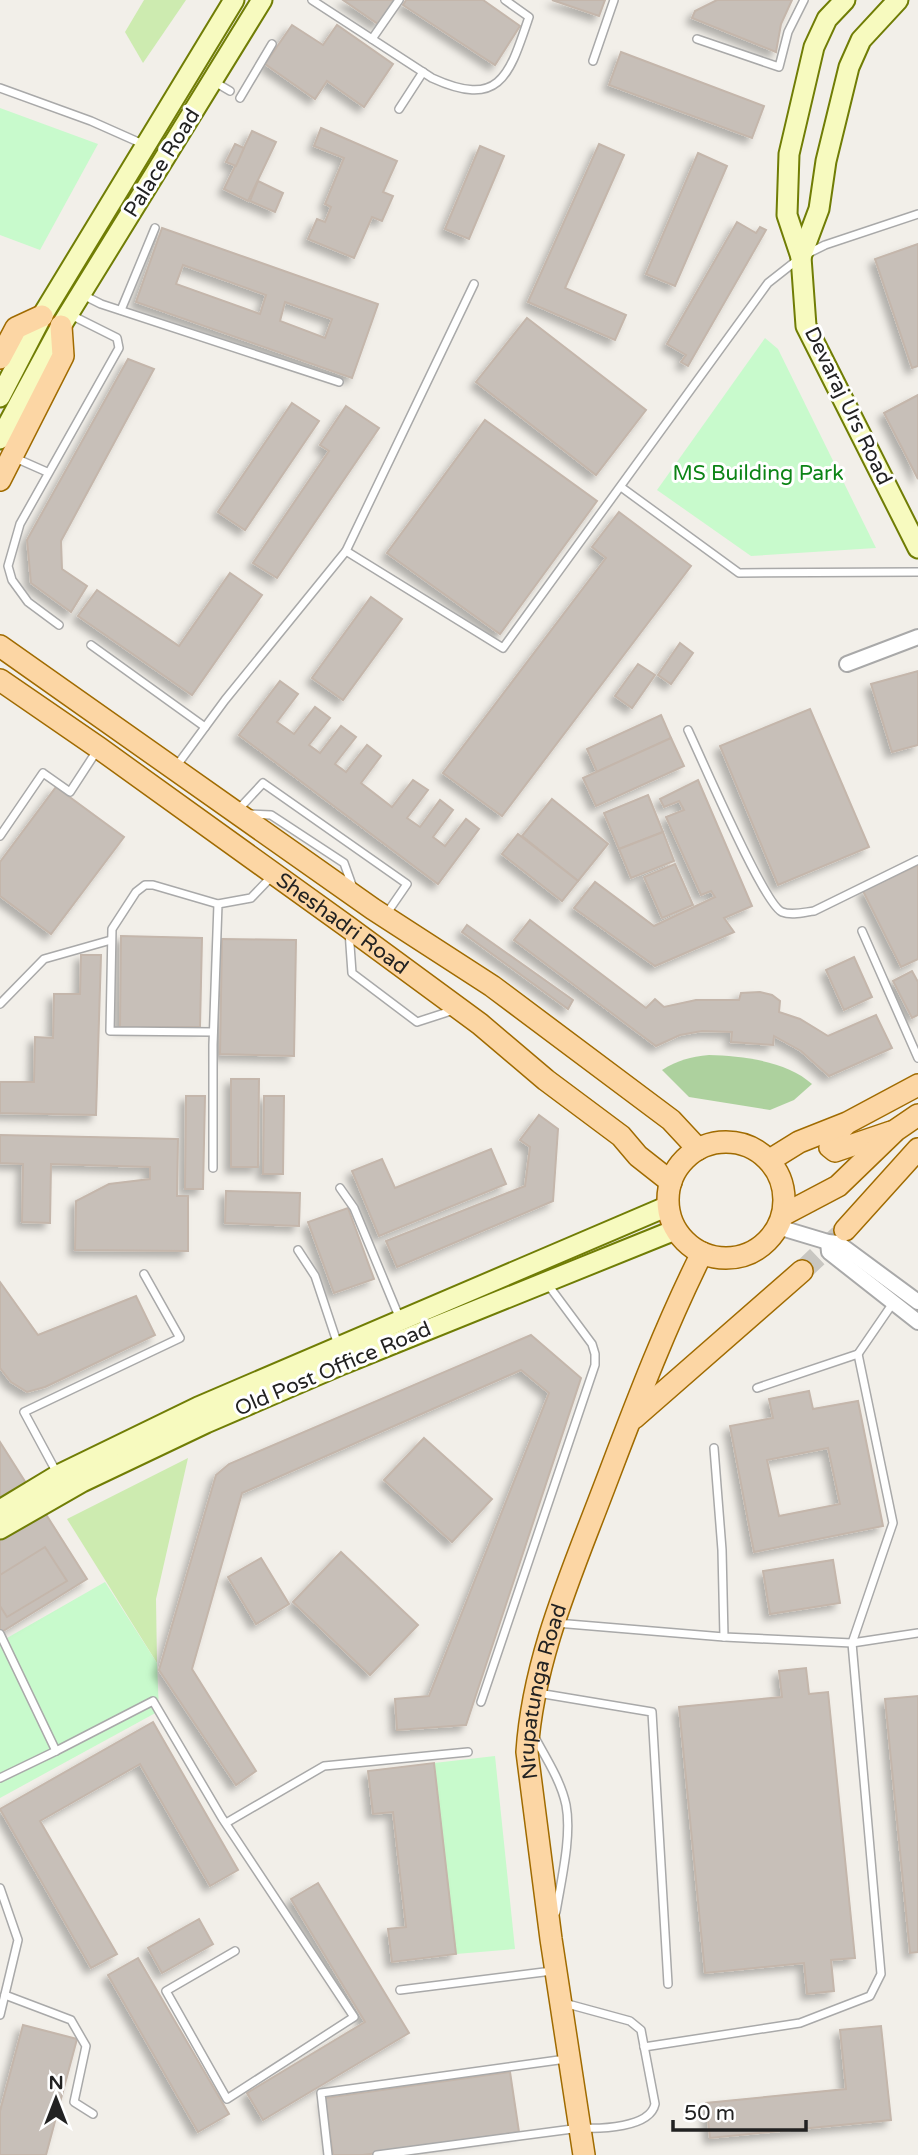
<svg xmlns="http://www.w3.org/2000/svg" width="918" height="2155" font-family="'Varela Round',sans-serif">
<defs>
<filter id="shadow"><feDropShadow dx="-5.5" dy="5.5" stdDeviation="3.5" flood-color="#0004"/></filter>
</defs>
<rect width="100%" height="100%" fill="#f2efe9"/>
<g fill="#cdebb0">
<polygon points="144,0 186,0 143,63 125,32"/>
<polygon points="188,1458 156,1599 157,1663 67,1519"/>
</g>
<path fill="#add19e" d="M709,1055c33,1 78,6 103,29l-18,16 -24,10 -81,-13 -27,-27c16,-10 28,-13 47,-15z"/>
<g fill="#c8facc">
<polygon points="0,108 98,144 40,250 0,235"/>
<polygon points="765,338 778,349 876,548 751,556 657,490"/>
<polygon points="105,1582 157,1663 159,1711 0,1798 0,1642"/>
<polygon points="495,1756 515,1949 456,1954 434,1763"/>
</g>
<g fill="#c7bfb8" stroke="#c4b6ab" stroke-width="2" fill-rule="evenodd" filter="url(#shadow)">
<polygon points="343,0 395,0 378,24"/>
<polygon points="406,0 483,0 520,26 495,65 403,5"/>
<polygon points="552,0 605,0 599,16"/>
<polygon points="717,0 792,0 781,24 776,52 692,18 695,11"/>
<polygon points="292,25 323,45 337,25 393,64 364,107 327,81 315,99 265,64"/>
<polygon points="621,52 764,106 752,138 609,85"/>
<polygon points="321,128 397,161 383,192 393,196 382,221 372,217 354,258 308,239 317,219 325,222 331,207 325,204 344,158 314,146"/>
<polygon points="252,131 276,142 248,201 224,189"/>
<polygon points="235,144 244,148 236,166 226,162"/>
<polygon points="599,144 624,155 565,288 626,315 615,340 528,302"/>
<polygon points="480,146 504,156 469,239 445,229"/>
<polygon points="698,153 727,166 675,286 646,274"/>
<polygon points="258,181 283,193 275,212 250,201"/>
<polygon points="737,222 756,233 760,227 766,230 688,366 681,362 686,355 667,344"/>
<path d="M162,228l216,76 -26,74 -216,-76zM183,265l83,30 -6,19 -84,-30zM285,302l47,17 -7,19 -45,-17z"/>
<polygon points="918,244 918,366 912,368 875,259"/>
<polygon points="527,318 646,410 596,475 476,382"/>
<polygon points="128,359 154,369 61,541 62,569 87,586 71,612 31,583 27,540"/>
<polygon points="918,395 918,479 884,413"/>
<polygon points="292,403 319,421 245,530 218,512"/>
<polygon points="346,406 379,428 277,578 253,563 329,451 320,445"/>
<polygon points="485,420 597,501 500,634 387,553"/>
<polygon points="619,512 691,566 502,816 443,773 606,558 592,547"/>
<polygon points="230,573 262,595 192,695 78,616 97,590 179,646"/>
<polygon points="371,597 402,619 343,700 312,678"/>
<polygon points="680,643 693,653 671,684 658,675"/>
<polygon points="638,664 655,675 632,708 615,696"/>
<polygon points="918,671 918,745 892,752 871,684"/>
<polygon points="280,681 298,694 277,722 294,734 315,707 330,718 309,745 320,753 341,726 356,737 335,764 346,772 367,745 381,756 361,783 392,807 413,780 428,790 407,818 420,827 440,800 453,810 433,837 445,846 466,819 479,829 438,884 239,735"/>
<polygon points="810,709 869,847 778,885 720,746"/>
<polygon points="661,715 671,738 597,772 587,749"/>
<polygon points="671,738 684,766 596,806 583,778"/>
<polygon points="698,780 752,906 724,918 734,932 655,966 574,908 595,882 654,926 715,897 711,891 701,895 666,817 684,810 679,801 664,807 660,799"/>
<polygon points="56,787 124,837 51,934 0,896 0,862"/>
<polygon points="648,795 663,832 619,849 604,813"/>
<polygon points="552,799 608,844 578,881 522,836"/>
<polygon points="663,832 674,861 631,878 619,849"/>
<polygon points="518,834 578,881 562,901 502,854"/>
<polygon points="675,864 693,905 662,918 644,877"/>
<polygon points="918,865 918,959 901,967 863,891"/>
<polygon points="530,920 646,1008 655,999 664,1007 696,1000 739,1000 741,993 760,992 772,995 780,1001 779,1012 800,1019 828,1036 876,1015 892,1048 829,1076 801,1051 774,1036 773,1045 731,1042 732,1032 702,1031 680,1035 656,1046 514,940"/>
<polygon points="467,925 573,1000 568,1009 462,932"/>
<polygon points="121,936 202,938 200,1027 120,1027"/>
<polygon points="222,939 296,940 294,1056 220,1054"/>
<polygon points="81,955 101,955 96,1115 0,1113 0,1082 34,1082 35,1037 53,1038 54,994 80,994"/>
<polygon points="854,957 872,997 844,1010 826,970"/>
<polygon points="912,971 918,982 918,1015 912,1018 893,981"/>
<polygon points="231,1079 259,1079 258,1167 231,1167"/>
<polygon points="186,1096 205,1096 203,1189 185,1189"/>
<polygon points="264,1096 284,1096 283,1174 263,1174"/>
<polygon points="539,1115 558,1129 553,1201 397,1267 386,1241 525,1186 530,1147 520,1140"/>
<polygon points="0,1135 178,1139 177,1196 188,1196 188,1251 75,1250 76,1201 109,1184 150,1179 150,1167 51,1164 50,1223 22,1222 23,1164 0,1163"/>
<polygon points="491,1149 506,1184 379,1236 352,1171 382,1159 395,1188"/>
<polygon points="226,1191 300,1193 299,1226 225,1223"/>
<polygon points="348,1208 374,1279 334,1293 308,1222"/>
<polygon points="0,1282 38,1335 136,1296 155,1335 45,1387 27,1392 11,1382 0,1368"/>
<polygon points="531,1335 581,1378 466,1725 397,1730 395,1699 429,1696 549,1393 521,1370 242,1493 192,1669 256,1771 236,1785 159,1670 216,1475 229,1464"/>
<path d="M809,1391l4,18 45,-8 25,125 -129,26 -24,-126 43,-8 -4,-19zM828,1448l12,56 -61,12 -12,-56z"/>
<polygon points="424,1438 492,1499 452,1542 384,1480"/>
<polygon points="0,1442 87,1579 0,1633"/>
<polygon points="45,1547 67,1581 7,1617 0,1606 0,1575"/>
<polygon points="341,1552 418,1625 370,1675 293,1602"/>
<polygon points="261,1558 289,1604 256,1624 228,1577"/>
<polygon points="833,1560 840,1603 770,1614 763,1571"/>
<polygon points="806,1668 809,1694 828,1692 855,1958 831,1960 834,1991 807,1994 804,1963 705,1973 679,1707 782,1697 779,1671"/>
<polygon points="918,1696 918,1952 910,1953 885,1699"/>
<polygon points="153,1722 238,1870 210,1886 140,1764 40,1821 117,1954 91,1968 0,1809"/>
<polygon points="434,1763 456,1954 392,1962 388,1929 406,1927 393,1812 373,1814 368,1771"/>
<polygon points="318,1883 409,2033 263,2120 247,2093 365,2022 291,1899"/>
<polygon points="199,1919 213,1944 162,1973 148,1948"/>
<polygon points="138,1958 229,2114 198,2132 108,1975"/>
<polygon points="23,2025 77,2039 46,2155 0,2155 0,2111"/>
<polygon points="881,2026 891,2120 710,2138 706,2103 846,2089 840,2030"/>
<polygon points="510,2072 519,2132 363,2155 333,2155 325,2098"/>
</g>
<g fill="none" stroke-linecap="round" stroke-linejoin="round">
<polyline stroke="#c8c6c1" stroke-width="21" stroke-dasharray="21 10" stroke-linecap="butt" points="802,1271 841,1234"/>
<defs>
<g id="lane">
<path d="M312,0l120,78c68,31 77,-2 97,-61l-24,-17"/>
<polyline points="372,39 399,0"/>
<polyline points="697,39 779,67 788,32 804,0"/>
<polyline points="593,61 614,0"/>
<polyline points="213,81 230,91"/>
<polyline points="0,88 91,121 145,145"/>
<polyline points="240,98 272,44"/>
<polyline points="399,109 423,72"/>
<polyline points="81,294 101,304 339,382"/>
<polyline points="121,310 155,228"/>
<polyline points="13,457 47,472"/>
<polyline points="621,487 739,573 918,572"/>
<polyline points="346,551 503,648 768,283 801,257 825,245 918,214"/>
<polyline points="59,625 28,602 12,580 8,566 20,524 119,348 117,338 69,314"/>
<polyline points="91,645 205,727"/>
<path d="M688,730c13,27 76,175 94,182 10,4 23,0 32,-1l104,-51"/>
<polyline points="175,768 225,700 346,551 474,284"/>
<polyline points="236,812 263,783 407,884 387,913"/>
<polyline points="250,814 271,815 344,863 353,888"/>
<polyline points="0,836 43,773 70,792 98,749"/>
<polyline points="349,931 352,973 417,1022 454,1010"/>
<polyline points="862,931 918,1058"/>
<polyline points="0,1004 44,959 111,940"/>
<polyline points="213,1032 110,1031 112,929 136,892 145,885 153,885 218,904"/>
<polyline points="213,1168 213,1045 218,904 251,898 273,875"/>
<polyline points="340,1188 354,1208 400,1319"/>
<polyline points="298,1250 315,1276 338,1345"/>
<polyline points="757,1388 858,1354 893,1303"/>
<polyline points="714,1448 722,1550 724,1637"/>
<polyline points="58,1475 24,1412 180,1338 144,1274"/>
<polyline points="556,1623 724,1637 852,1643 918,1633"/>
<polyline points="0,1634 56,1751 153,1701 222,1818 354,2017 227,2099 166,1991 235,1951"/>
<polyline points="538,1693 652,1712 668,1984"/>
<polyline points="481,1702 595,1365 595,1354 592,1344 546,1282"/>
<path d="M534,1736c12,22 27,45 32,69 6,31 -5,76 -10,107"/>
<polyline points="0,1778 56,1751"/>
<polyline points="226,1823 324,1766 468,1752"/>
<polyline points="0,1888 18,1940 0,2015"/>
<polyline points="400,1990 552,1971"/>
<polyline points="5,1995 71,2020 86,2046 74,2102 93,2114"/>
<polyline points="644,2047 800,2023 870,1996 881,1974 852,1643 893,1523 858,1354"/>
<polyline points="328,2155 321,2093 566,2059"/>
<path d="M377,2155l203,-27c20,1 70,0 75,-24l-14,-74 -11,-9 -66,-18"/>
</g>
<g id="street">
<polyline points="847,664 918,637"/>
<polyline points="778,1227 828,1242 838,1243 918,1302"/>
<polyline points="828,1242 829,1252 918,1322"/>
</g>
<g id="secondary">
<polyline points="845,0 827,19 814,47 789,154 787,215 801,257 806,326 918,548"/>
<polyline points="801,257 819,209 826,161 849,67 861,40 898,0"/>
<polyline points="0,397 42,316 234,0"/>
<polyline points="0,439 61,326 262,0"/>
<polyline points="0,1510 58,1475 198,1407 668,1206"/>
<polyline points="0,1529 82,1482 206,1423 343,1364 675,1230"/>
</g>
<g id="primary">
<polyline points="0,358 16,328 42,316"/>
<polyline points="0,480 63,356 61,326"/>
<polyline points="0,646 373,909 492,986 671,1120 698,1149"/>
<path id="s1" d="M0,680l99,68 249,179 132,97 66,56 75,56 17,20 33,26"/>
<polyline points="845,1125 834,1135 830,1147 835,1151 891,1132"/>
<circle cx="726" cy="1200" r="58"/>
<polyline points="770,1160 799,1142 847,1123 918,1085"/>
<polyline points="783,1215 838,1186 896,1130 918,1115"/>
<polyline points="845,1230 918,1149"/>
<polyline points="634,1418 802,1271"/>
<path id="s2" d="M584,2155l-33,-216 -24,-187c6,-91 43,-175 75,-259 31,-81 61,-162 100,-240"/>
</g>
</defs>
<use href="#lane" stroke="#a9a9a9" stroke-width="10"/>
<use href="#street" stroke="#a9a9a9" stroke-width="18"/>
<use href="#secondary" stroke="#707d05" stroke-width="23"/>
<use href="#primary" stroke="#a06b00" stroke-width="24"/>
<use href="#lane" stroke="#fff" stroke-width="7"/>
<use href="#street" stroke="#fff" stroke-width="14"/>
<use href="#secondary" stroke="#f7fabf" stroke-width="19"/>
<use href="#primary" stroke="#fcd6a4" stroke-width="21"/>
</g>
<g text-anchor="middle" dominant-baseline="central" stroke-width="6" stroke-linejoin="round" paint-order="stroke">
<g font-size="21" fill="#222" stroke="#fff">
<text transform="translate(162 163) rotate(-58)">Palace Road</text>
<text transform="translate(848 406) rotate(64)">Devaraj Urs Road</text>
<text stroke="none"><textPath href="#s1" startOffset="420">Sheshadri Road</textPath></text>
<text transform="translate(333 1369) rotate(-23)">Old Post Office Road</text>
<text stroke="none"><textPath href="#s2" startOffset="469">Nrupatunga Road</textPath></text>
</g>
<g font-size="21" fill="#0c8416" stroke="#fff">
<text x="758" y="473">MS Building Park</text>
</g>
</g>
<g transform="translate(56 2099)" stroke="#ffffff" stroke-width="5" paint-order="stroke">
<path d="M0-5L12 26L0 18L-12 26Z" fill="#222222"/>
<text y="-10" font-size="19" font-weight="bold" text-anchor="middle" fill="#222222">N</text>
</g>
<path d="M673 2120v10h133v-10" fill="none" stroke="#222222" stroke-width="3.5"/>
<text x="684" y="2120" font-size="21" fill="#222222" stroke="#ffffff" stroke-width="5" paint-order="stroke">50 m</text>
</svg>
